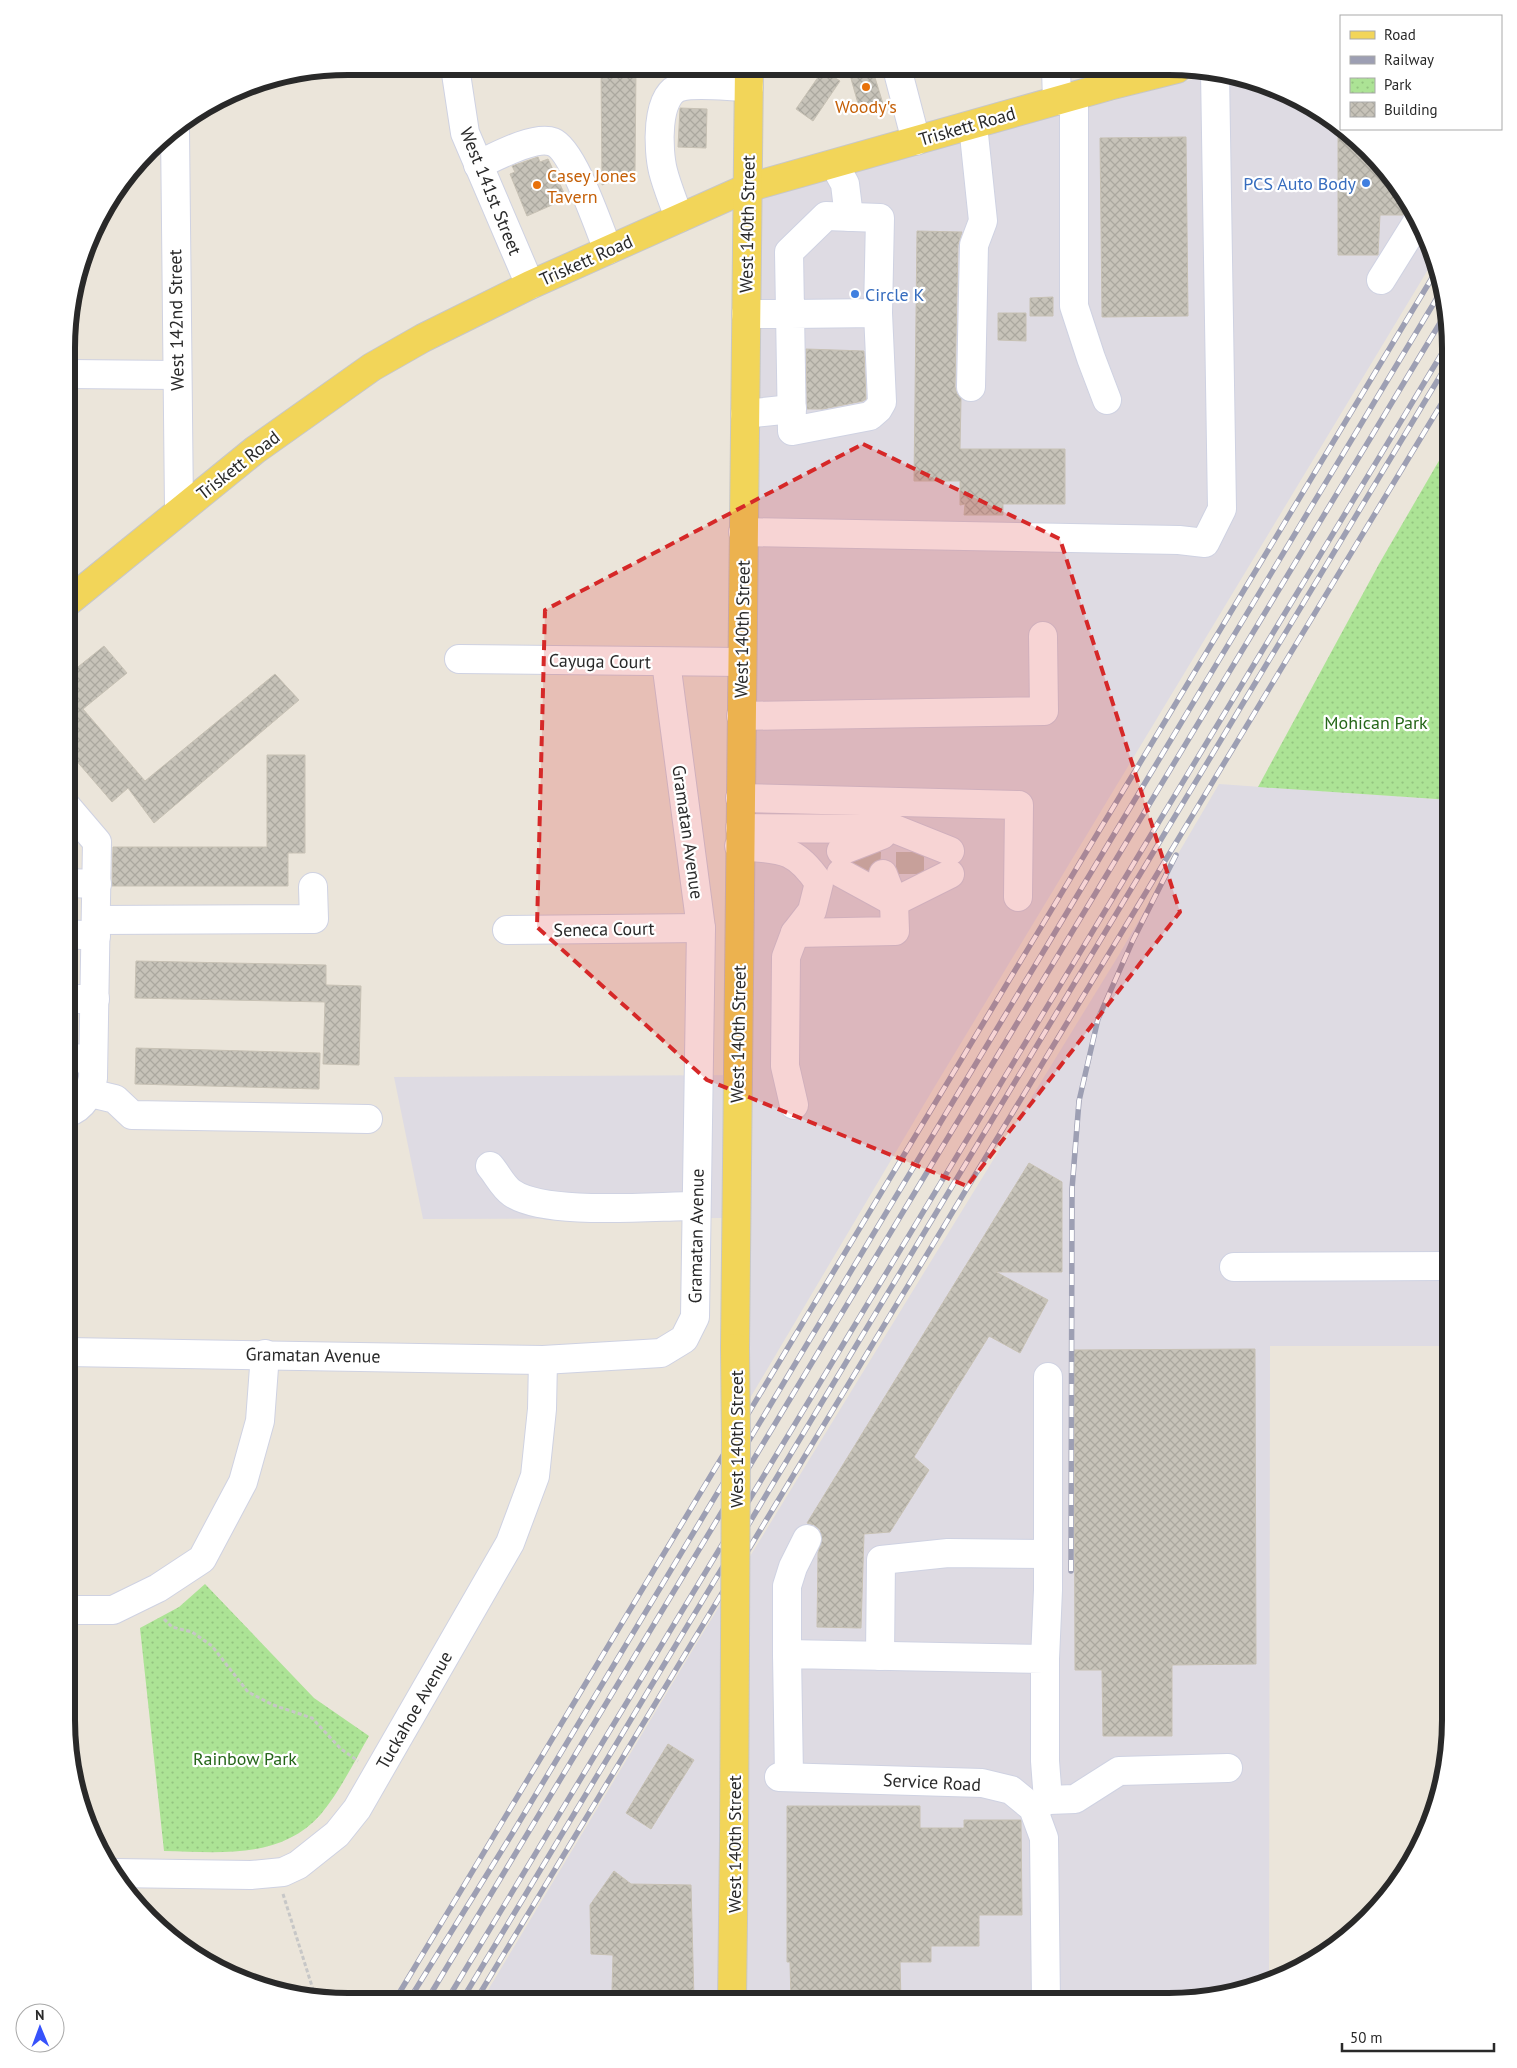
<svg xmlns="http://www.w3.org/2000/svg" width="1517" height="2068" font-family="'PT Sans',sans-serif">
<defs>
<pattern id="park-dots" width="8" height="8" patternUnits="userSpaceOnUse" patternTransform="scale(1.25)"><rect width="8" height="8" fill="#ace395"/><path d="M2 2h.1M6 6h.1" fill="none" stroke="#94c380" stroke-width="1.8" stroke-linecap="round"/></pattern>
<pattern id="building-cross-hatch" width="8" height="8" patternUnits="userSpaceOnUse" patternTransform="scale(1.25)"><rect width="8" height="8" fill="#c7c3b9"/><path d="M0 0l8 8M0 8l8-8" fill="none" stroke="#aba89f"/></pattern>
</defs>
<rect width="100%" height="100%" fill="#ebe5da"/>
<g fill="#dedbe3">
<polygon points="1220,72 1276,88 1326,114 1381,162 1422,223 1435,258 929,1096 727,1437 724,1218 423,1219 394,1077 745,1075 758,196"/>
<polygon points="1219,784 1451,800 1450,1346 1270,1346 1269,1982 1241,1992 1169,2002 482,2000 698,1641 1117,958"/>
</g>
<g fill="url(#park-dots)">
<polygon points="1451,440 1451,800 1258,787 1379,564"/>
<path d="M205,1584l109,114 55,38c-15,26 -29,55 -48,78 -40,46 -102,38 -157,37l-24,-223 39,-21z"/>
</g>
<g fill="url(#building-cross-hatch)" stroke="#c7c1b4">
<polygon points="601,67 636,67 635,171 602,185"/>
<polygon points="848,68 872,68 884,107 861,114"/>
<polygon points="823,70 840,81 813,121 796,109"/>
<polygon points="680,108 707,109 706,148 678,147"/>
<polygon points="1338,125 1381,162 1408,203 1408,209 1403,215 1380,215 1378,255 1338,255"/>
<polygon points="1186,137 1188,316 1102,317 1100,138"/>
<polygon points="538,157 540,162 548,159 565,195 561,201 527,216 510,174 515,172 512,166"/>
<polygon points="917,231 962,232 958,245 955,387 957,394 961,398 960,449 1065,449 1065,504 1003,504 1003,515 964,515 965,504 960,505 960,481 914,481"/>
<polygon points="1053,297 1053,316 1030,316 1030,298"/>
<polygon points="998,313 1026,313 1026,341 998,340"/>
<polygon points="806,349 864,351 866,399 863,401 823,409 807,409"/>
<polygon points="104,646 127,673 83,709 145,781 275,674 299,700 154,823 128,788 112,802 68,751 68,720 74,715 68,707 68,675"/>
<polygon points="267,755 305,755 305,853 288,853 288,886 112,886 113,847 267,847"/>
<polygon points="136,961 326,965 326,985 361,986 359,1065 323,1064 325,1002 135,998"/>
<polygon points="136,1048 320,1053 319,1089 135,1084"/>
<polygon points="1029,1163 1062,1182 1062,1272 996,1272 1048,1300 1020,1353 989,1336 914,1457 929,1470 890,1532 864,1534 861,1628 817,1627 818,1553 822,1538 820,1530 814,1525 807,1523"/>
<polygon points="1255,1349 1256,1664 1172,1665 1172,1736 1103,1736 1102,1670 1075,1670 1074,1350"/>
<polygon points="668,1744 694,1760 651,1829 626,1813"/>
<polygon points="787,1806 920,1806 920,1828 964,1828 964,1820 1021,1820 1022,1915 979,1915 979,1946 931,1946 931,1962 900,1962 901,2001 791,2001 790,1962 787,1962"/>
<polygon points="614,1871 631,1884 691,1885 694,2000 647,2000 647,1991 612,1991 613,1955 591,1954 590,1905"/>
</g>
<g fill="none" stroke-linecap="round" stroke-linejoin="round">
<g stroke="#c4bfb7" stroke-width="28" stroke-dasharray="28 14" stroke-linecap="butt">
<polyline points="866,873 867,851"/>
<polyline points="910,874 910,852"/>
</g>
<defs>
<g id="minor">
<polyline points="455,67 465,133 530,285"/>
<polyline points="899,68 899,76 916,141"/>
<polyline points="1056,68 1057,101"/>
<polyline points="1074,96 1074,306 1091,358 1107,400"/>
<polyline points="175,129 179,510"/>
<polyline points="834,164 845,184 849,217"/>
<path d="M478,165c17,-8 57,-30 75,-23 20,8 46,86 55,108"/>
<path d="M679,218c-5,-15 -12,-31 -16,-47 -5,-20 -8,-76 17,-84 17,-5 50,0 69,0"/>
<polyline points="1381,280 1419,219"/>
<polyline points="746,314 790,314 878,313 880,218 826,216 789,252 792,431 870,416 878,409 882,402 878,313"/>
<polyline points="69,374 177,375"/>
<polyline points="971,387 974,245 983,221 973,125"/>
<polyline points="745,414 792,409"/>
<polyline points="743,532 1179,540 1205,543 1222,509 1215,71"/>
<polyline points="459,659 742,662"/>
<polyline points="741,716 1044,711 1043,636"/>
<polyline points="740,798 1019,805 1018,897"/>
<polyline points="740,828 895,829 950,851"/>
<path d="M739,846c41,4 55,0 80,37l-7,28 -17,22 -9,24 -1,109 9,39"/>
<polyline points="841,851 882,835"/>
<polyline points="841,873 894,902"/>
<polyline points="68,883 97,884"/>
<polyline points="894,902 950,874"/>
<polyline points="96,920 314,919 313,887"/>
<polyline points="507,930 701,928"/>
<polyline points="795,933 895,931 894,902 883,874"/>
<polyline points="68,934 96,936"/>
<polyline points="68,999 95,999"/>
<polyline points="67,1058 93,1059"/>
<polyline points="90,1093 115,1099 132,1115 368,1119"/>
<path d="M67,1113c17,-6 22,-18 26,-35l4,-236 -29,-34"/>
<path d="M490,1166c7,8 13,21 22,27 33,23 141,13 184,13"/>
<polyline points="1234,1267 1450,1266"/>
<polyline points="67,1352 543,1360 661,1353 684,1339 695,1317 701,928 666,662"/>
<polyline points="66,1610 113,1610 158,1588 202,1559 243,1482 260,1421 265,1354"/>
<polyline points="787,1654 787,1586 793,1567 807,1539"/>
<polyline points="880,1656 881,1560 948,1553 1048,1554"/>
<polyline points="1045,1659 1048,1590 1048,1377"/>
<polyline points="779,1777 982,1783 1011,1790 1033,1808 1044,1838 1046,2001"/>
<polyline points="789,1777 787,1654 1045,1659 1045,1761 1048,1800"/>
<polyline points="1033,1808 1048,1800 1075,1799 1119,1771 1228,1768"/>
<polyline points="114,1873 251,1875 283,1872 298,1865 337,1834 357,1809 510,1543 535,1476 542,1409 543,1360"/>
</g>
<g id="major">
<polyline points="68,602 255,450 372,367 423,338 530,285 747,188 1109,86 1177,69"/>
<polyline points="735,1348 749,67"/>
<polyline points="732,2001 734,1841"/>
</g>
</defs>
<use href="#minor" stroke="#cfd2e2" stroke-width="30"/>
<use href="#major" stroke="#c7c7c7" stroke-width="30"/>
<g stroke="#c7c7c7" stroke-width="3" stroke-dasharray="4 2.5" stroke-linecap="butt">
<polyline points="164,1619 172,1627 192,1632 212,1646 248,1692 273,1705 312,1718 341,1749 358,1761"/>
<polyline points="283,1894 316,1999"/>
</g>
<use href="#minor" stroke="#fff" stroke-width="28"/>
<use href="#major" stroke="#f2d559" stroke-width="28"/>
<defs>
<g id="rail">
<polyline points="1071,1571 1072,1189 1079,1101 1098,1019 1133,940 1176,855"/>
<polyline points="395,2000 1438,268"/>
<polyline points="409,2000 512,1834 1443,288"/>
<polyline points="427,2000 1446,313"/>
<polyline points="447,2000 1450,340"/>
<polyline points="462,2000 1451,358"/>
<polyline points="476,2000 1451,388"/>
</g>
</defs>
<use href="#rail" stroke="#9d9fb3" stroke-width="5.5"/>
<use href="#rail" stroke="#fff" stroke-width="4" stroke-dasharray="11" stroke-linecap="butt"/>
<defs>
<polyline id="major-bridge" points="734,1841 736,1439 735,1348"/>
</defs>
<use href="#major-bridge" stroke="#c7c7c7" stroke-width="30" stroke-linecap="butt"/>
<use href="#major-bridge" stroke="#f2d559" stroke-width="28"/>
</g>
<path fill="#d62828" fill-opacity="0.2" stroke="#d62828" stroke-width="4" stroke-dasharray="10 6" stroke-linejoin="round" d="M863,444l197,95 120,373 -213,274 -260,-106 -170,-153 8,-317z"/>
<g fill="#e8710a" stroke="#fff" stroke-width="2">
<circle cx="866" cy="87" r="5"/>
<circle cx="537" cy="185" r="5"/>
</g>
<g fill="#3f7fe0" stroke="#fff" stroke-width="2">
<circle cx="1366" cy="183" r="5"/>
<circle cx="855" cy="294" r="5"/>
</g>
<g text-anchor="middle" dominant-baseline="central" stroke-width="4.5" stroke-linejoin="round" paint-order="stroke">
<g font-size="18" fill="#c56008" stroke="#fff">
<text x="866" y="106">Woody's</text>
<text x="547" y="175" text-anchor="start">Casey Jones<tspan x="547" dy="21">Tavern</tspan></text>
</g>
<g font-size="18" fill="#292929" stroke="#fff">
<text transform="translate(967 126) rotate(-16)">Triskett Road</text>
<text transform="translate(491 191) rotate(68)">West 141st Street</text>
<text transform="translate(747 224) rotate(-89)">West 140th Street</text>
<text transform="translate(586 260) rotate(-24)">Triskett Road</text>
<text transform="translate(176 320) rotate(-91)">West 142nd Street</text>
<text transform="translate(238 465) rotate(-38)">Triskett Road</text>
<text transform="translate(742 629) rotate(-89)">West 140th Street</text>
<text transform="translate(600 661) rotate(1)">Cayuga Court</text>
<text transform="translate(688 832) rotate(82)">Gramatan Avenue</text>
<text transform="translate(604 929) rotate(-1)">Seneca Court</text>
<text transform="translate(738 1034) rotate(-89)">West 140th Street</text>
<text transform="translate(696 1236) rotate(-89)">Gramatan Avenue</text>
<text transform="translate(313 1355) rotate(1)">Gramatan Avenue</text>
<text transform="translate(736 1439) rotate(-90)">West 140th Street</text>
<text transform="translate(414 1710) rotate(-60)">Tuckahoe Avenue</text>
<text transform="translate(932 1782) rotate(3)">Service Road</text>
<text transform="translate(734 1844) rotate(-90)">West 140th Street</text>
</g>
<g font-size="18" fill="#366cbe" stroke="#fff" text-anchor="end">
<text x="1356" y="183">PCS Auto Body</text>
<text x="865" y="294" text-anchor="start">Circle K</text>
</g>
<g font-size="18" fill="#256619" stroke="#fff">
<text x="1376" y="722">Mohican Park</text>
<text x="245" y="1758">Rainbow Park</text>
</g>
</g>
<path d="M0 0H1517V2068H0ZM348 75H1169A273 273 0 0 1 1442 348V1720A273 273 0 0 1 1169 1993H348A273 273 0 0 1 75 1720V348A273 273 0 0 1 348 75Z" fill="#fff" fill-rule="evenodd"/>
<path fill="none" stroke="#292929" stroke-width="6" d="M348 75H1169A273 273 0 0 1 1442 348V1720A273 273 0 0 1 1169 1993H348A273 273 0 0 1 75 1720V348A273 273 0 0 1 348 75Z"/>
<rect x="1340" y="15" width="162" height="115" fill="#ffffff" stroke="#a9a9a9"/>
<rect x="1350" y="31" width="25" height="8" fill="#f2d559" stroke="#a9a9a9"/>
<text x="1384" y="40" font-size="15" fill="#292929">Road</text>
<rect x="1350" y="56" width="25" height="8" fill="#9d9fb3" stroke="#a9a9a9"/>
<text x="1384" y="65" font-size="15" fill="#292929">Railway</text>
<rect x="1350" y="78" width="25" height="15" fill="url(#park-dots)" stroke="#a9a9a9"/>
<text x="1384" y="90" font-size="15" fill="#292929">Park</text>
<rect x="1350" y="102" width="25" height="15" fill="url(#building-cross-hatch)" stroke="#a9a9a9"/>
<text x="1384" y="115" font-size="15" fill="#292929">Building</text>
<g transform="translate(40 2028) rotate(359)"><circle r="24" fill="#ffffff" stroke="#a9a9a9"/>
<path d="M0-4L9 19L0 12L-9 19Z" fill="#3752fb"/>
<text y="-8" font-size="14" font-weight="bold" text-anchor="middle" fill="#292929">N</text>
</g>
<path d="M1342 2043v8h152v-8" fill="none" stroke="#292929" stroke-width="2.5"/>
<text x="1350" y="2043" font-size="15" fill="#292929" stroke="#ffffff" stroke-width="4" paint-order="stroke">50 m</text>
</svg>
